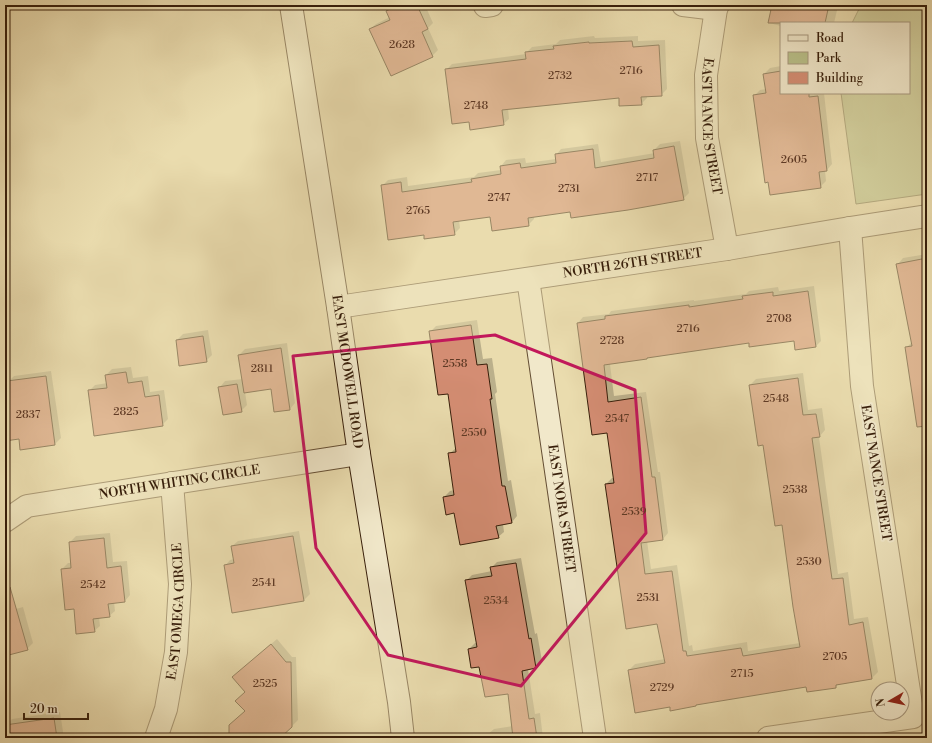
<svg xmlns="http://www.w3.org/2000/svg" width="932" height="743" font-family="'Libre Bodoni',serif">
<rect width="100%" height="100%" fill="#eadcae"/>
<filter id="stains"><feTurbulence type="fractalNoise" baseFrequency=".005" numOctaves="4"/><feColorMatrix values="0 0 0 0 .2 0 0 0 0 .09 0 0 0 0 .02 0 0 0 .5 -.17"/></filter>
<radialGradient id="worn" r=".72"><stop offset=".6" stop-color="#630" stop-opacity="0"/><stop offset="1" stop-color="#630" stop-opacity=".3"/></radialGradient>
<polygon fill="#b9c089" stroke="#78704a" points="861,5 927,5 927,194 856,204 841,93 909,93 909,23 852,23"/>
<g fill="#0003">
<polygon points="393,5 425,5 433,23 428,28 438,50 432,56 370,29 376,24 390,17 387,11"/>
<polygon points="773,5 833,5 838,6 834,23 781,23 781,26 769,23"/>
<polygon points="594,36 595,38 638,36 638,41 665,40 667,89 661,95 647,96 647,98 641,104 620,97 508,108 509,119 503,124 470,120 446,70 452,64 526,54 526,53 532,47 556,44 560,40"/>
<polygon points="781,66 781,93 824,93 832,164 827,170 825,170 826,181 820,187 754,96 760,90 766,89 764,74 770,68"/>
<polygon points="680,141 689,193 683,199 571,211 534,216 534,219 528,225 491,216 459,220 460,228 454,234 424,233 382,186 388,180 407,177 408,186 474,177 478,173 501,170 501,166 506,160 525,158 526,163 556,159 556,155 561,149 598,144 601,162 655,153 654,150 660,144"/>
<polygon points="927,254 927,421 906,348 912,342 898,264 903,258"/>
<polygon points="814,286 821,341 816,346 794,340 750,342 648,357 647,358 610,364 614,396 646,392 658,472 660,472 668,533 663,539 647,541 651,569 677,565 689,646 692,645 693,651 747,642 748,651 800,643 783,524 750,385 756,379 803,373 808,410 822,408 825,430 819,437 838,574 848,572 854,619 868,617 878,672 872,678 839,683 835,687 807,686 697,704 670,706 629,670 635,664 665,659 658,623 606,484 612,478 614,478 607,432 578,323 583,317 609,314 611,311 694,300 694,301 746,294 749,291 778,287 779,291"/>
<polygon points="477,320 483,359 492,358 497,392 495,394 508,481 511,480 517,516 512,522 503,524 504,532 498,537 455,512 444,497 450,491 455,490 449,454 456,448 449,393 430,332 436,326"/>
<polygon points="208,330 212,355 206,361 177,340 183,334"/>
<polygon points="287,343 295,403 290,409 272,388 245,392 247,405 241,411 220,387 225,381 243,379 239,355 245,349"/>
<polygon points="131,367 133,378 148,376 150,392 164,390 168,419 162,425 89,391 95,385 108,383 106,375 112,369"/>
<polygon points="51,371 61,438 55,444 21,449 8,382 14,376"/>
<polygon points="927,464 927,491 925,491 922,470"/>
<polygon points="299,531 310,594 304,600 225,566 230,560 234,559 232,546 238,541"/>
<polygon points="110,533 113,562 127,561 130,595 125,601 114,602 115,611 109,616 99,617 100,626 94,631 75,608 62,569 68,563 72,563 70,542 76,536"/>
<polygon points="521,558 535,634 537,633 542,661 536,667 528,669 535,714 540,713 543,738 489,738 488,734 494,729 513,726 509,692 480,666 469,649 475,643 477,643 466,581 472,575 492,571 491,568 497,562"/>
<polygon points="23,607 33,643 27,649 5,655 5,612"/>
<polygon points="277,639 292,657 296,657 298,720 292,726 272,736 272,738 225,738 230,734 245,711 246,692 233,677"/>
<polygon points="60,712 64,738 8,738 6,725 12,719"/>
</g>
<g fill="#d48d73" stroke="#381f0b">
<polygon points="398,5 417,5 428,29 422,32 433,57 391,76 369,29 390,20 386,11"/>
<polygon points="772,5 829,5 825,23 768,23"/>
<polygon points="632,41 633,47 659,45 662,96 641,97 642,105 619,106 619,98 502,110 504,125 470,130 469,122 452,124 445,69 526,59 525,52 554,49 553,46 589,42 589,43"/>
<polygon points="781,71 781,93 809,93 809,97 818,96 827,171 819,172 821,188 770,195 768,182 765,183 753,95 766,93 763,74"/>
<polygon points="674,146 684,200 628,210 571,218 570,212 528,218 529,226 492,231 490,217 453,222 455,235 424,239 424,235 388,240 381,185 401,182 402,192 472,182 471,179 501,174 500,166 520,163 521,168 556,163 555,154 593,149 595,168 654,158 653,150"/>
<polygon points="927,258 927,426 917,427 905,347 912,346 896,264"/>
<polygon points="808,291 816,347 795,350 794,341 749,347 749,343 647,358 647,359 604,365 608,402 641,397 652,477 655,477 663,540 641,543 645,574 672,571 683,651 686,651 687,656 741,648 743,656 800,647 793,607 782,525 775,526 763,445 758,446 749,385 798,378 803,415 816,414 820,437 812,438 832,579 843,578 849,625 863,622 872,679 836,685 836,688 807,692 806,687 696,705 696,706 670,711 670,707 635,713 628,670 665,663 657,624 626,629 605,484 614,483 607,433 592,435 577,323 605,319 605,316 689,305 689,307 743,299 742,296 773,292 773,296"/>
<polygon points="471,325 477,365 487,364 492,399 490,399 502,486 505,486 512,523 496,526 499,538 460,545 454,513 446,515 443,497 454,495 448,453 456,452 448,394 438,395 429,331"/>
<polygon points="203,336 207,362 179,366 176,340"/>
<polygon points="281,348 290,410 274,412 271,389 244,393 238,355"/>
<polygon points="126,372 128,383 142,381 145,397 159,395 163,426 94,436 88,390 107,388 105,375"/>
<polygon points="46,376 55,445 20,450 19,439 5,441 5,392 8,391 7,381"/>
<polygon points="237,384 242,412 223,415 218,387"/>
<polygon points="293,536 304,601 232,613 224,565 234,563 231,546"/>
<polygon points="104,538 107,568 121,566 125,602 108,604 110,617 93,619 95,632 76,634 74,609 65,610 61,569 71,568 69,542"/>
<polygon points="516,563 529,639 531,638 536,668 522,671 529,719 534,718 537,738 513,738 508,694 485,697 479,667 471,668 468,649 477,647 465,580 492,576 490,567"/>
<polygon points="5,587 10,587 28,650 5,656"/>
<polygon points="271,644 286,662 291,662 292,727 281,737 267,737 267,738 229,738 229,725 245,711 235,701 245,692 232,677"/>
<polygon points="54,718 57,738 5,738 5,725"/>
</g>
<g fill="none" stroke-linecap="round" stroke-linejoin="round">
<defs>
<g id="minor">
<polyline points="485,5 485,6 492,5"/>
<polyline points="683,5 716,9"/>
<path id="s1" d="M718,5l-2,4 -10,66 1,63 20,111"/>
<path id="s2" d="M528,279l67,459"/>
<path id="s3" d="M338,307l389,-58 123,-21 77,-12"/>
<path id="s4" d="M5,521l22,-15 332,-52"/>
<path id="s5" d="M156,738l10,-29 10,-57 4,-68 -8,-101"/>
<polyline points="768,738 913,717 862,386 850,228"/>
</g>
<g id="secondary">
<path id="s6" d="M291,5l47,302 21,147 40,248 4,36"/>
</g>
</defs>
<use href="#minor" stroke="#644e34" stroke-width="24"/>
<use href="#secondary" stroke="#381f0b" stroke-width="24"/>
<use href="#minor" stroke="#f1e8ca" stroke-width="22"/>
<use href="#secondary" stroke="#f1e8ca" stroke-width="22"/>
</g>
<path d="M0 0H932V743H0ZM495,335l140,55 11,143 -125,153 -133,-31 -72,-107 -23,-192z" fill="#eadcae" fill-opacity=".55" fill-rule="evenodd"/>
<path fill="none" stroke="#c2185b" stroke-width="3" stroke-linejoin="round" d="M495,335l140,55 11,143 -125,153 -133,-31 -72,-107 -23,-192z"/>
<g text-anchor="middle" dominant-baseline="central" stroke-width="4" stroke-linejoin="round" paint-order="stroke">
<g font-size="11" fill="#5f3a25">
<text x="402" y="45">2628</text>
<text x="631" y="71">2716</text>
<text x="560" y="76">2732</text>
<text x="476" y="106">2748</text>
<text x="794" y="160">2605</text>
<text x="647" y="178">2717</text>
<text x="569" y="189">2731</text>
<text x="499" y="198">2747</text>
<text x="418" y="211">2765</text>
<text x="779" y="319">2708</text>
<text x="688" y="329">2716</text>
<text x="612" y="341">2728</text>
<text x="455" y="364">2558</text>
<text x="262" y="369">2811</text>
<text x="776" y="399">2548</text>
<text x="126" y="412">2825</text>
<text x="28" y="415">2837</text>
<text x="617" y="419">2547</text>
<text x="474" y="433">2550</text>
<text x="795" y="490">2538</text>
<text x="634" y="512">2539</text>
<text x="809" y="562">2530</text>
<text x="264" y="583">2541</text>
<text x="93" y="585">2542</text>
<text x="648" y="598">2531</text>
<text x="496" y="601">2534</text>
<text x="835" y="657">2705</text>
<text x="742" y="674">2715</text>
<text x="265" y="684">2525</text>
<text x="662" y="688">2729</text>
</g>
<g font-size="13" fill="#381f0b" stroke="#f1e8ca">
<text stroke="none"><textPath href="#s1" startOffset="123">EAST NANCE STREET</textPath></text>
<text stroke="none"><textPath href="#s3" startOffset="298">NORTH 26TH STREET</textPath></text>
<text stroke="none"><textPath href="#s6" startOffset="371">EAST MCDOWELL ROAD</textPath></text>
<text transform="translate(876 473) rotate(81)">EAST NANCE STREET</text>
<text stroke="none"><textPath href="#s4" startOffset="181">NORTH WHITING CIRCLE</textPath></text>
<text stroke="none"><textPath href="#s2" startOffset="232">EAST NORA STREET</textPath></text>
<text stroke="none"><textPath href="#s5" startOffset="129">EAST OMEGA CIRCLE</textPath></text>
</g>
</g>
<rect width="932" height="743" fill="none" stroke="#eadcae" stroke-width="20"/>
<rect x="6" y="6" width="920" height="731" fill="none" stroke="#381f0b" stroke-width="2"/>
<rect x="10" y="10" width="912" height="723" fill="none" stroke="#381f0b"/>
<rect x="780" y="22" width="130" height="72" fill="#f1e8ca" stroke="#a7987e"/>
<rect x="788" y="35" width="20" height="6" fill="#f1e8ca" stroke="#a7987e"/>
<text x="816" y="42" font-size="12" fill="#381f0b">Road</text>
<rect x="788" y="52" width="20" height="12" fill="#b9c089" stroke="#a7987e"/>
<text x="816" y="62" font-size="12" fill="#381f0b">Park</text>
<rect x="788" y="72" width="20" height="12" fill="#d48d73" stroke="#a7987e"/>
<text x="816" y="82" font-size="12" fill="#381f0b">Building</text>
<g transform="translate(890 701) rotate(261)"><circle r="19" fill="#f1e8ca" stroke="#a7987e"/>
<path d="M0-3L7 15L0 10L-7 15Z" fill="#8f2418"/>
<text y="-6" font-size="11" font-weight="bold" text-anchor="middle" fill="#381f0b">N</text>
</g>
<path d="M24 713v6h64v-6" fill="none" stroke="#381f0b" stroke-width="2"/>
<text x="30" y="713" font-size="12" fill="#381f0b" stroke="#f1e8ca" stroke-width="3" paint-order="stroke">20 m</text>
<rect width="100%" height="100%" filter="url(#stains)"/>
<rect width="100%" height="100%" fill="url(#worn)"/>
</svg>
